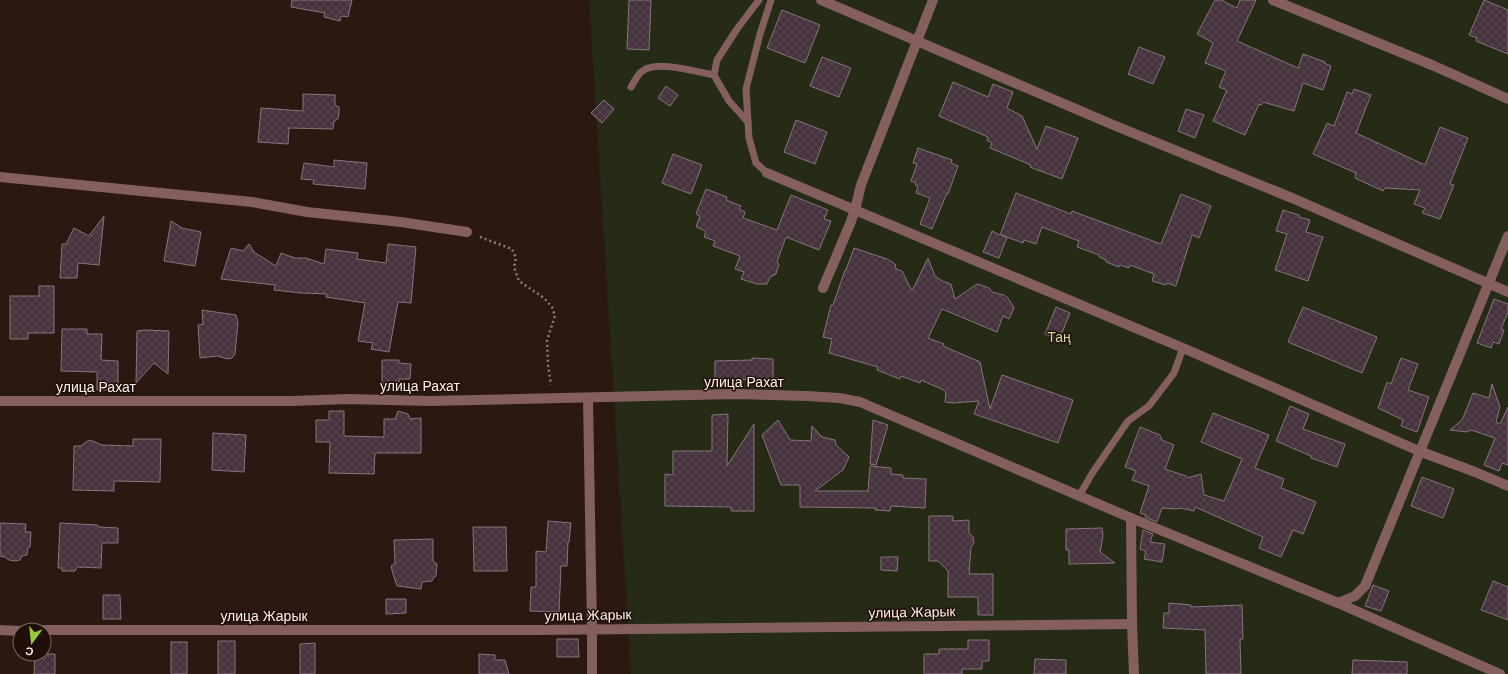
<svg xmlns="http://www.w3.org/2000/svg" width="1508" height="674" font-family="Arial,sans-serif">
<defs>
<pattern id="building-cross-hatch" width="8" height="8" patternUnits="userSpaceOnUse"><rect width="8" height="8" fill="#46333d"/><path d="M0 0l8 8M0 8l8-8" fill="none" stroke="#584750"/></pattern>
</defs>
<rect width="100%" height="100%" fill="#2a1811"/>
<polygon fill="#252b15" points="589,0 1508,0 1508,674 631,674"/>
<g fill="url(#building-cross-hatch)" stroke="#89737f">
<polygon points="292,0 352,0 348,17 341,16 340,21 324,17 325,13 291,7"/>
<polygon points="629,0 651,0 649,50 627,49"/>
<polygon points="1215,0 1221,0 1237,8 1240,0 1256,0 1237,41 1298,68 1303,54 1325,62 1324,63 1331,66 1323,90 1303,83 1294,111 1263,102 1261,105 1259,104 1245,135 1213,121 1227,90 1219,87 1226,71 1205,63 1213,43 1197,34"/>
<polygon points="1484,0 1508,10 1508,54 1476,41 1477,38 1469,35"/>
<polygon points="782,10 820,25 805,63 767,48"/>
<polygon points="1139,47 1165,57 1153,84 1128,74"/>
<polygon points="822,57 851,68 839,97 810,86"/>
<polygon points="953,82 988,97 993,84 1013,92 1007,108 1022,116 1037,149 1046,126 1078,138 1062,179 1030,167 1031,165 990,148 992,143 987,140 988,137 939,116"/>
<polygon points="666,86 678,95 670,106 658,98"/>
<polygon points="1354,89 1371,95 1356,133 1425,165 1440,127 1468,138 1450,184 1454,185 1440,219 1422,213 1425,208 1414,204 1420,190 1385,188 1383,191 1355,178 1356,173 1313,154 1327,123 1334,126 1347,92 1352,94"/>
<polygon points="303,94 335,95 335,105 339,107 339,113 338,119 334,121 333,129 289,128 288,144 258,142 261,108 303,111"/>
<polygon points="604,100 614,109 602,123 591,113"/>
<polygon points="1186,109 1204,115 1195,138 1178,131"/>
<polygon points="796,120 827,132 815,164 784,152"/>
<polygon points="918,148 952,160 951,163 958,166 948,194 947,193 932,229 920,224 930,198 916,193 918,186 915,185 916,183 911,181 917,164 913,163"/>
<polygon points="673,154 702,165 691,194 662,183"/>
<polygon points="334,160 367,163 365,189 313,184 314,180 301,179 304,163 334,167"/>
<polygon points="706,189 727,197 726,200 741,206 739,209 745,212 743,218 777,230 791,195 828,210 824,219 831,221 819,250 786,237 777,262 779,264 776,274 770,277 767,284 757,284 741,279 744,272 735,269 740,256 713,246 715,241 704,237 706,231 696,227 700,216 696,214"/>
<polygon points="1016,193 1071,214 1072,211 1161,244 1181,194 1211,206 1199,238 1192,235 1176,286 1167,283 1166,285 1152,281 1154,274 1130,265 1129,268 1120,265 1119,267 1106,262 1106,260 1099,257 1099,255 1077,247 1079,241 1042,227 1036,244 1024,240 1023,243 1001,235 1007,237 999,258 983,252 992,231 1000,235"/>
<polygon points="1283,210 1299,215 1299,217 1310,220 1306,232 1323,237 1308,281 1275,270 1287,234 1276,231"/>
<polygon points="104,216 99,265 78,263 77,278 60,278 62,244 66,244 74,228 89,236"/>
<polygon points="171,221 182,228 201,232 195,266 164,261"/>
<polygon points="249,244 254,252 276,266 281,253 295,258 306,258 324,264 326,249 358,253 357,259 386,263 388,244 416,247 411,303 398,302 389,352 371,349 373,343 358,341 365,303 326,297 327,294 301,293 274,290 275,285 221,279 231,248 243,251"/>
<polygon points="854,248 887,259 895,264 896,269 902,271 912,291 928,258 935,276 942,281 951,284 955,299 977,284 984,286 989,288 992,292 1004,295 1008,298 1014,308 1009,319 1003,316 997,332 942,309 928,338 944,344 943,346 980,362 990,409 1002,375 1073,400 1058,443 974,414 979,401 953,403 945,402 946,391 921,380 920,383 901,376 900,379 877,370 878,367 829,353 832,339 823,337 831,305 833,305 845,270 846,270"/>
<polygon points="39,286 54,286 54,333 28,333 28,339 10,339 10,296 39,296"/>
<polygon points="1494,299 1508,304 1508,312 1501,329 1504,330 1499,344 1493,342 1491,348 1477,343"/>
<polygon points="1056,307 1070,313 1059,340 1045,334"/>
<polygon points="1303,307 1377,337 1362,373 1288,342"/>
<polygon points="202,310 236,315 238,323 235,354 232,358 227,359 218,356 200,358 198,325 203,324"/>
<polygon points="62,329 87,329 87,334 102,334 101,360 118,361 118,390 97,390 97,372 61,371"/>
<polygon points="144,330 169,331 168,374 154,363 136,383 137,331"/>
<polygon points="752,358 773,359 773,380 715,379 715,361 752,360"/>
<polygon points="1401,358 1418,364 1408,390 1429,397 1417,432 1401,426 1403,420 1378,408 1387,382 1391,384"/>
<polygon points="382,360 399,360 399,363 411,364 410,379 399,379 399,389 382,390"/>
<polygon points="1492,384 1500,407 1496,422 1500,424 1508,407 1508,465 1502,463 1499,471 1484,465 1495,438 1471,430 1467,432 1450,430 1462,420 1473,393 1489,398"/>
<polygon points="1290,406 1309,414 1303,429 1345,444 1337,467 1311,458 1311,456 1276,441"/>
<polygon points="329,411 344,411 344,436 384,437 384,419 395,419 398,411 408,414 410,419 421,418 421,453 375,453 374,474 329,473 330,442 316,442 316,420 329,420"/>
<polygon points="1213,413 1269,435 1255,468 1284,479 1281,488 1316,502 1303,534 1293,530 1281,557 1259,548 1263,537 1195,507 1194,511 1181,508 1176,509 1162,508 1157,522 1145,517 1146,515 1140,513 1149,486 1132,480 1136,471 1125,467 1140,427 1160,435 1162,440 1174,445 1165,469 1186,476 1187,478 1201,474 1204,495 1224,501 1242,459 1201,442"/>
<polygon points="728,414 727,466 754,424 754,511 731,511 731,507 665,506 665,474 673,475 673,451 712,451 712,415"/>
<polygon points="778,420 790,440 811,441 812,426 822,437 835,440 836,445 849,457 843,470 815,491 868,491 870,466 891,468 891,474 903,475 903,478 926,479 925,508 891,506 890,511 875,510 876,508 800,507 800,485 781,485 762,435"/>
<polygon points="873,420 888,425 876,465 870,464"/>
<polygon points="213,433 246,435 244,472 212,470"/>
<polygon points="133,439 161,439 160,482 114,481 114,491 73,490 74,446 81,446 86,442 90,440 102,445 133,446"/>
<polygon points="1422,477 1454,489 1443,518 1411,506"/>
<polygon points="929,516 953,516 953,521 969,520 969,533 973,537 974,543 971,547 969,574 993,574 993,615 978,615 978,597 948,597 948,571 938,561 929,561"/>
<polygon points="548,521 571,523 569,542 568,542 567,566 561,566 559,612 530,611 531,587 536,587 536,551 546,552"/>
<polygon points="0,523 26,524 25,532 31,532 30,547 28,548 27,555 22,556 20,560 15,561 9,560 5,557 0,556"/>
<polygon points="60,523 98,525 98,527 118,528 118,543 102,543 101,568 77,567 75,571 62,571 62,568 58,568"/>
<polygon points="473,527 506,527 507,571 474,571"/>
<polygon points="1102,528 1103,536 1100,552 1115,563 1069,564 1069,550 1066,550 1066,529"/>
<polygon points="1143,530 1153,534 1150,542 1165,544 1162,562 1144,559 1146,551 1140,549"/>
<polygon points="433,539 433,561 437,564 436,576 434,577 432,581 422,582 421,589 397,586 393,574 391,566 395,563 394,540"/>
<polygon points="881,557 898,557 897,571 881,570"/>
<polygon points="1493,581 1508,587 1508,620 1481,610"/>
<polygon points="1373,585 1389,591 1381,611 1365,606"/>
<polygon points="103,595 120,595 121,619 103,619"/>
<polygon points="386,599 406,599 406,613 386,614"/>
<polygon points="1169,603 1191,605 1191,607 1242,605 1243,639 1240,639 1241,674 1206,674 1205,630 1163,628 1164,613 1169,613"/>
<polygon points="557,639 578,639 579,657 557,657"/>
<polygon points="968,640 989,640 989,661 982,661 982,669 962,669 962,674 924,674 924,654 939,654 939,649 968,649"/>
<rect x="218" y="641" width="17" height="33"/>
<rect x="171" y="642" width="16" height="32"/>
<polygon points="315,643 315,674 300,674 300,644"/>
<polygon points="35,654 55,654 55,674 34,674"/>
<polygon points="479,654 495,655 495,660 505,660 509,674 479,674"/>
<polygon points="1035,659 1066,660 1066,674 1034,674"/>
<polygon points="1353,660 1407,662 1407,674 1352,674"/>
</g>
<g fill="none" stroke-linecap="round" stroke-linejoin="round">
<polyline stroke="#8c7c76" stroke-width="2.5" stroke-dasharray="2 3" stroke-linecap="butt" points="480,237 512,249 516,258 514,267 519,281 544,298 552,307 555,316 547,340 548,365 551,385"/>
<g stroke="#845f5e" stroke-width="7">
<path d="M631,87c3,-5 6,-11 10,-15 14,-13 56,0 73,3"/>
<polyline points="748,122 729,101 714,75 717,60 737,29 759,0"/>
<polyline points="767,173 756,163 749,138 746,89 760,34 771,0"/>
<polyline points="1079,496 1093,472 1128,421 1149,406 1174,373 1183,348"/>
</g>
<g stroke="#845f5e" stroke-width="10">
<polyline points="821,0 1111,124 1292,198 1508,292"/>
<polyline points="1273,0 1432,65 1508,99"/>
<polyline points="767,173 1183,348 1419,451 1475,472 1508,486"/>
<polyline points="0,177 252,202 307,212 401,222 467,232"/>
<polyline points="823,288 850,224 855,210 861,185 933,0"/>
<polyline points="588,398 592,629 592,674"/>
<polyline points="0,401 293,401 347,399 430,401 735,394 807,396 839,398 860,402 1131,518 1338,603 1500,674"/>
<polyline points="1131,518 1132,624 1134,674"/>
<polyline points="1338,603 1355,596 1365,586 1508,236"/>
<polyline points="0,630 20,631"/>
<polyline points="44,630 539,630 1132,624"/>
</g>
</g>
<g text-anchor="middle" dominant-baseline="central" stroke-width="3" stroke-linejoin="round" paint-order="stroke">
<g font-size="14" fill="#cbdda3" stroke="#200f08">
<text x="1059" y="337">Таң</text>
</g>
<g font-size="14" fill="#fdefea" stroke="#200f08">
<text x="744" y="382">улица Рахат</text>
<text x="420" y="386">улица Рахат</text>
<text x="96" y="387">улица Рахат</text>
<text transform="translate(912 612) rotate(-1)">улица Жарык</text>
<text transform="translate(588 615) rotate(-1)">улица Жарык</text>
<text x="264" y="616">улица Жарык</text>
</g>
</g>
<g transform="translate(32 642) rotate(195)"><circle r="19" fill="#200f08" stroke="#786962"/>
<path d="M0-3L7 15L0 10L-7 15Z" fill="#96cc39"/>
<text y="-6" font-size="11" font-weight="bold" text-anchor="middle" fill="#fdefea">С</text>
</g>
</svg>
